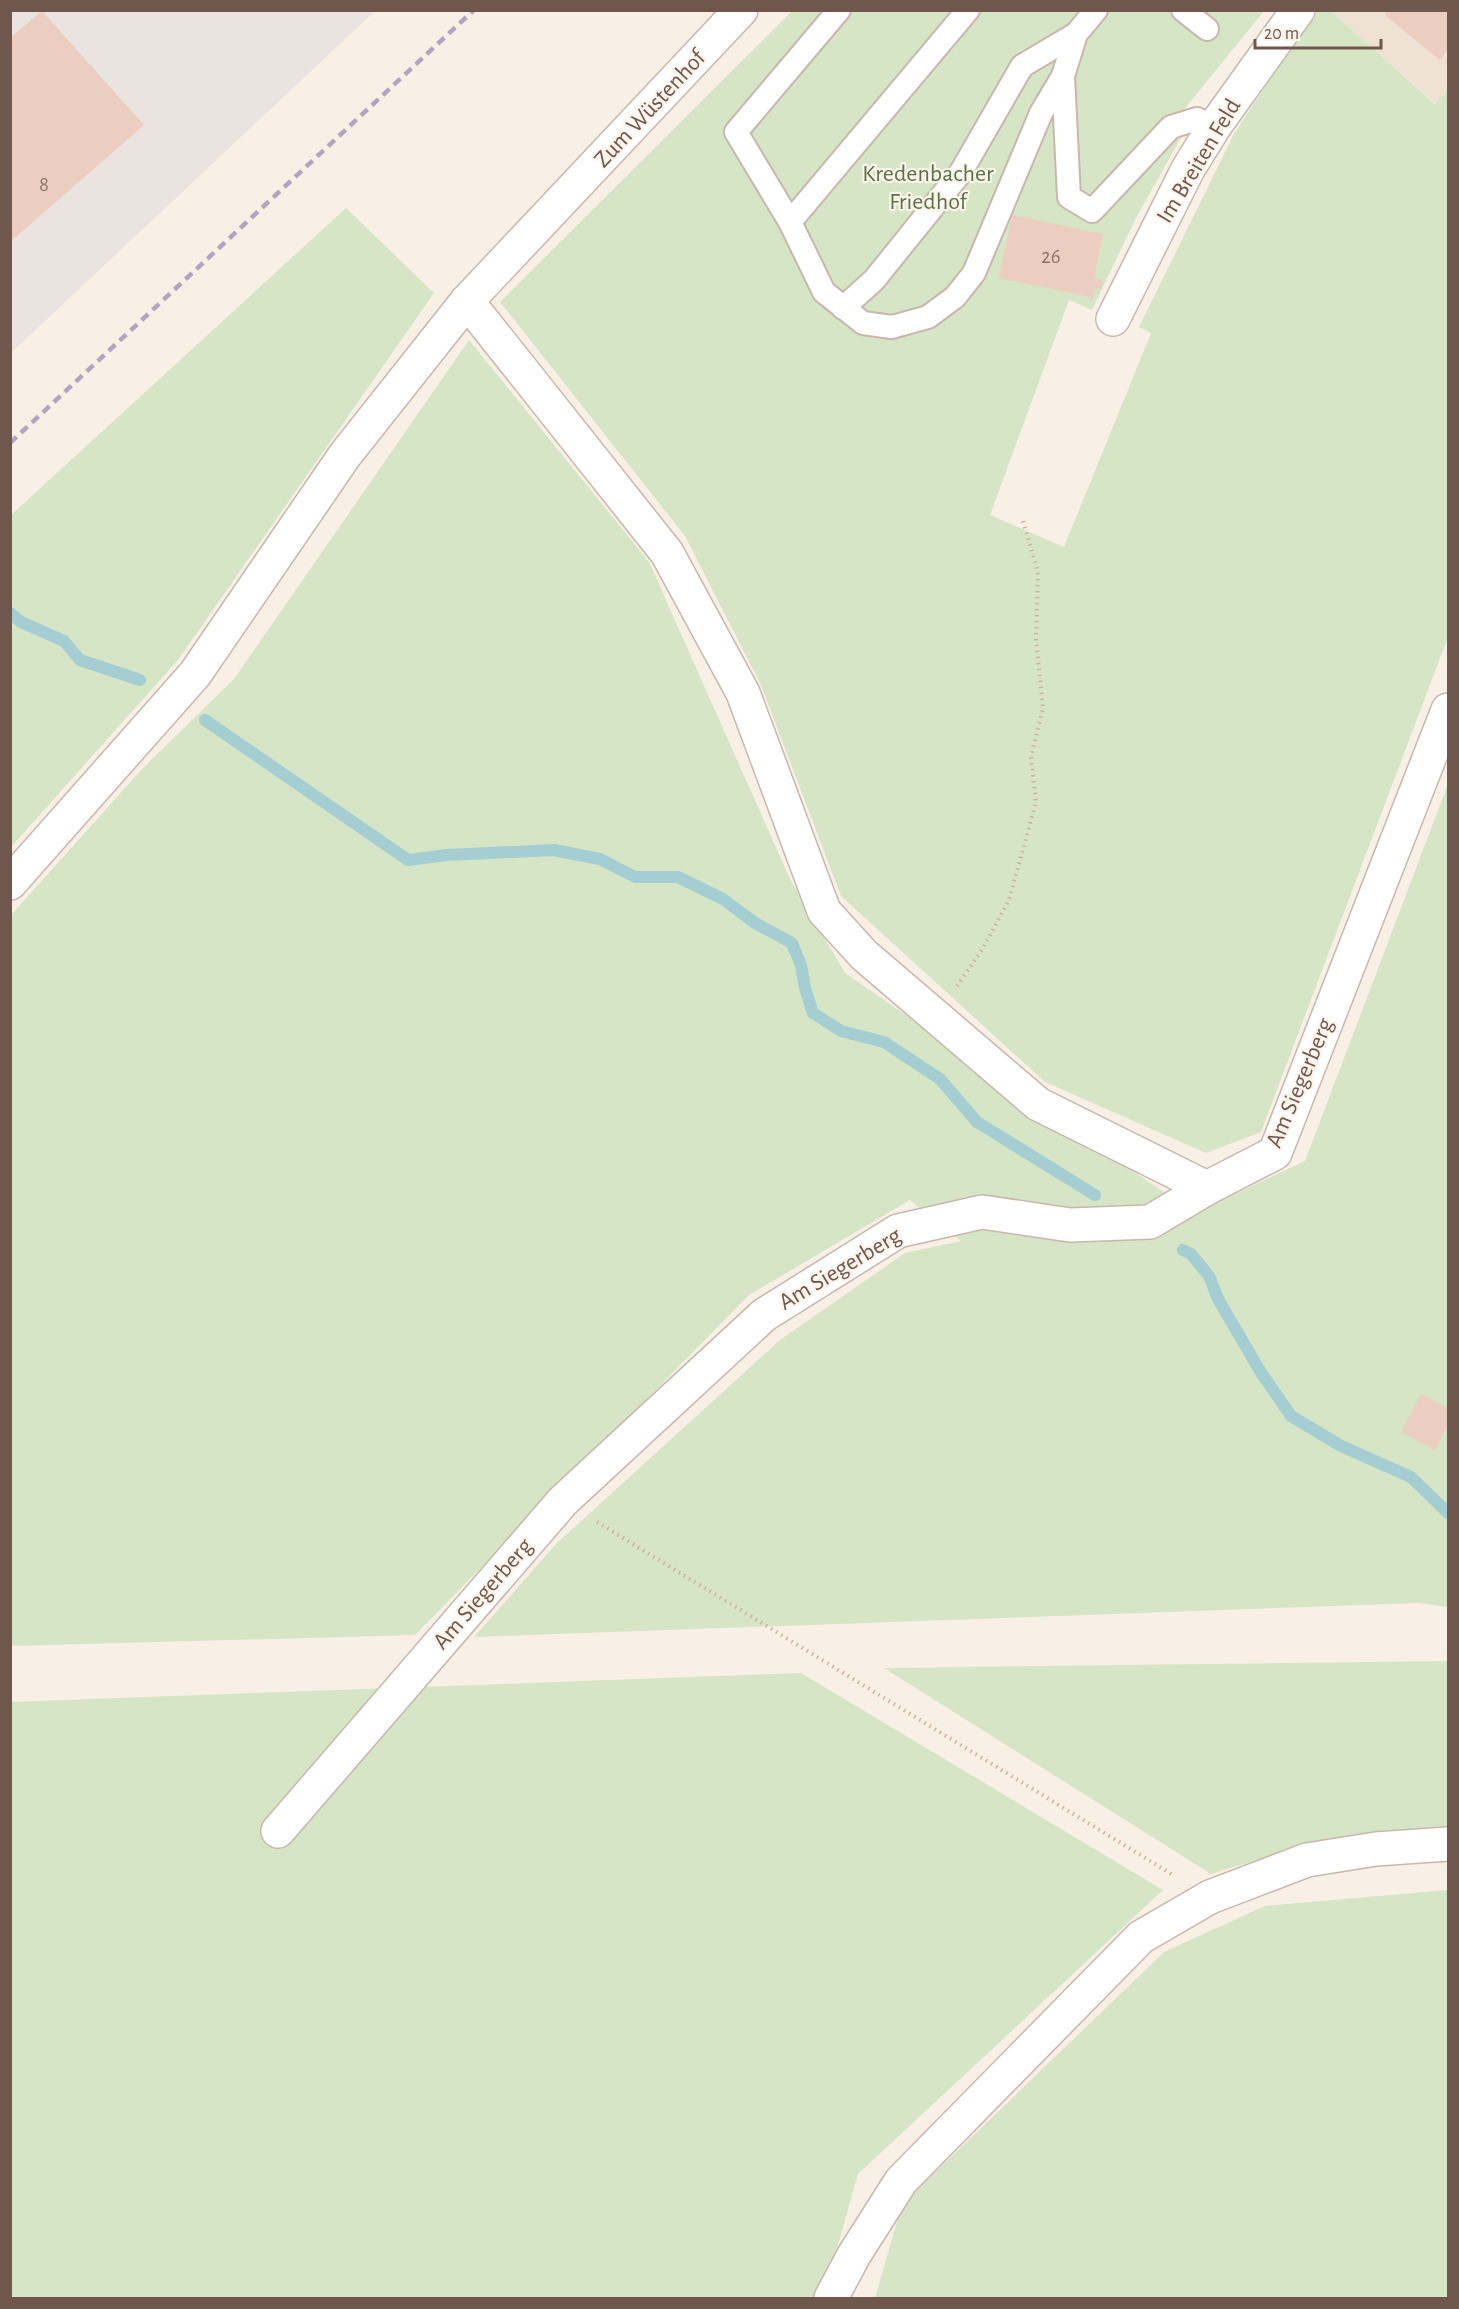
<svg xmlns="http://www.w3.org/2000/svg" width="1459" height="2309" font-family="'Alegreya Sans',sans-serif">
<rect width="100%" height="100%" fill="#f9f0e5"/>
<polygon fill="#f0e1d5" points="1331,11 1448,11 1448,90 1436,104"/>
<polygon fill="#eae3df" points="11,11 375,11 11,353"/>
<g fill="#d5e5c6">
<polygon points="792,11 1264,11 1186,107 1183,134 1136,218 1092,310 1069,300 990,515 1064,547 1151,333 1139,327 1235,132 1316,11 1331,11 1435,104 1448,90 1448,637 1261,1132 1206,1153 1045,1082 841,896 761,685 685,536 500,302"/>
<polygon points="346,208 434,293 178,660 11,847 11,515"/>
<polygon points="469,340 649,562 790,879 845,973 1194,1213 1305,1161 1448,784 1448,1607 1419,1603 474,1637 557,1543 780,1340 905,1253 961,1241 910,1200 749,1295 415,1635 11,1646 11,915 143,768 234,679"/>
<path d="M1448,1661v169c-77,5 -163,19 -237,44l-327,-206z"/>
<polygon points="801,1673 1163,1890 858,2174 823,2298 11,2298 10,1702"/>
<polygon points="1448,1890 1448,2298 875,2298 902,2204 1164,1952 1265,1906"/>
</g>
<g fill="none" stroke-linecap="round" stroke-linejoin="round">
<g stroke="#a4ced1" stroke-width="12">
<polyline points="10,613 21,622 64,641 80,660 140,680"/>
<polyline points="205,720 408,860 447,855 554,850 600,859 635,877 678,877 723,899 755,923 792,943 801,965 805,988 813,1013 841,1031 884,1042 940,1079 977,1122 1095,1195"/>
<polyline points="1183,1250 1191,1254 1209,1276 1218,1299 1260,1371 1291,1416 1341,1446 1411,1477 1448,1513"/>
</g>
</g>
<g fill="#eccec0">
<polygon points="1385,10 1448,10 1448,49 1440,60 1386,16"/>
<polygon points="42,11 144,125 10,242 10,38"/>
<polygon points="1012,215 1103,234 1094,278 1103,280 1101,289 1095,288 1092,301 1090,301 1091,297 999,278"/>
<polygon points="1421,1394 1448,1408 1448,1425 1435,1450 1401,1432"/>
</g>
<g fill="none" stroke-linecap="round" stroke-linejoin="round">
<defs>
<g id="lane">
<polyline points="839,10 736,132 790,222 824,292 863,323 892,327 928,317 955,297 974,273 1041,113 1063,76"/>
<polyline points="1096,10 1076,34 1063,76 1069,197 1092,211 1171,127 1197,119 1214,127"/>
<polyline points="1183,10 1207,29"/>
<polyline points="790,222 968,10"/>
<polyline points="843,308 874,280 961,172 1022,66 1076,34"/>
</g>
<g id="street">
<polyline points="467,301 667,553 743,693 824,911 864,955 1038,1104 1207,1188"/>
<polyline points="1113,319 1188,169 1214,127 1298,10"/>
<polyline points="10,883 195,674 345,455 467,301 741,10"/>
<polyline points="278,1831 563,1501 764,1315 898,1231 982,1212 1070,1225 1150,1222 1207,1188 1275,1153 1448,710"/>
<polyline points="831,2298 854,2255 901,2181 1141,1937 1210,1897 1307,1860 1376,1849 1448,1844"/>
</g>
</defs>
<use href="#lane" stroke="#c9b7ad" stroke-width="26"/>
<use href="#street" stroke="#c9b7ad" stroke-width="36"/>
<g stroke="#d0b1a4" stroke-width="4" stroke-dasharray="1.5 4.5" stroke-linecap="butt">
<polyline points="957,986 983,948 1009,900 1036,802 1031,757 1043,708 1036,639 1038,572 1022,518"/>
<polyline points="597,1522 1173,1875"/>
</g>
<use href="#lane" stroke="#fff" stroke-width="22"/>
<use href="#street" stroke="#fff" stroke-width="33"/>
<polyline stroke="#b2a5c1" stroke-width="4.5" stroke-dasharray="9 6" stroke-linecap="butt" points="10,443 474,10"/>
</g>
<g text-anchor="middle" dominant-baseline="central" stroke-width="4.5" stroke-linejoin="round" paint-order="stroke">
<g font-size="21" fill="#8e756a">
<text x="44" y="184">8</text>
<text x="1051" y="256">26</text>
</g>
<g font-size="24" fill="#6f574d" stroke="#fdf4eb">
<text transform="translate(650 109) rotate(-47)">Zum Wüstenhof</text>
<text transform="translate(1199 161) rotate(-59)">Im Breiten Feld</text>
<text transform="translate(1300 1083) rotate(-67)">Am Siegerberg</text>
<text transform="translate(840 1269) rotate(-31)">Am Siegerberg</text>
<text transform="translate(483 1594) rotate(-49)">Am Siegerberg</text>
</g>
<g font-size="24" fill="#587447" stroke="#fdf4eb">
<text x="928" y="174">Kredenbacher<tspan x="928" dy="28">Friedhof</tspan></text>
</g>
</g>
<rect width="1459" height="2309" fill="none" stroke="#6f574d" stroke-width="24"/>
<path d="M1255 39v9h126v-9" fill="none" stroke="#6f574d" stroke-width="3"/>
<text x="1264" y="39" font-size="18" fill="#6f574d" stroke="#fdf4eb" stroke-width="4.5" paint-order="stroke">20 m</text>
</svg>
